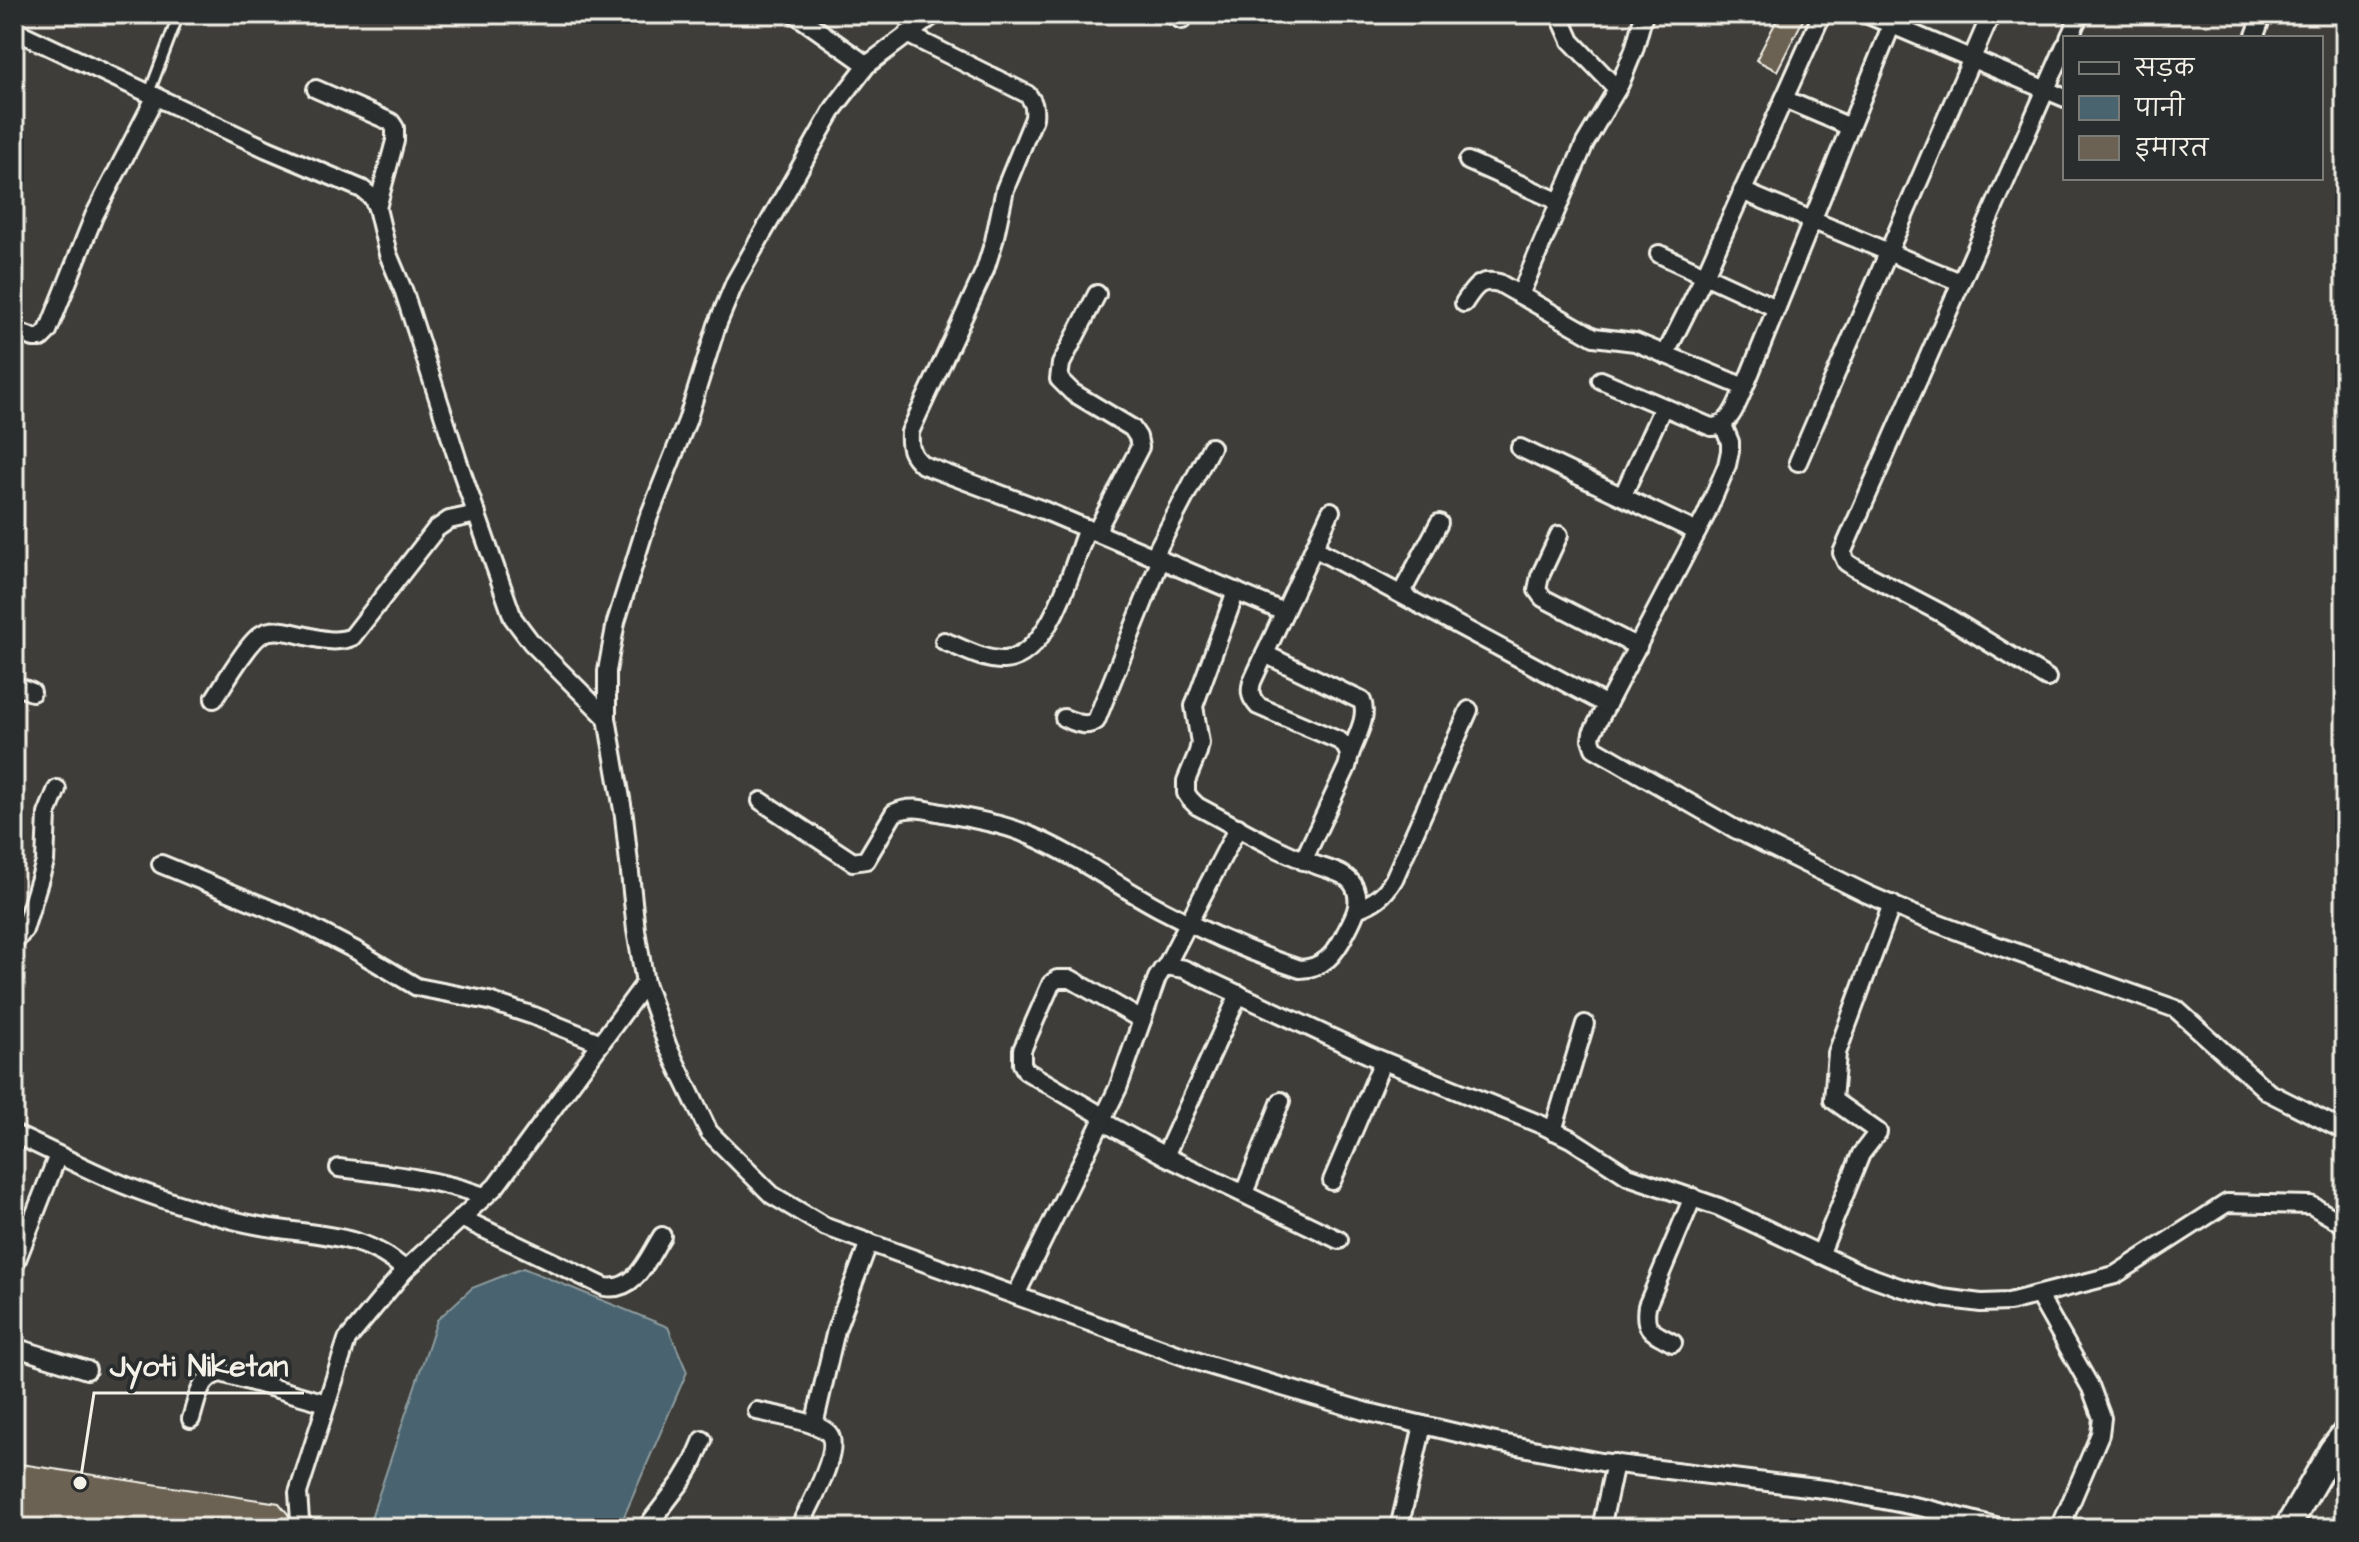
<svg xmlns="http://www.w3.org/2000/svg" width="2359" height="1542" font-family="'Architects Daughter','Playpen Sans Deva',sans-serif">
<rect width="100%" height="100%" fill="#3e3d39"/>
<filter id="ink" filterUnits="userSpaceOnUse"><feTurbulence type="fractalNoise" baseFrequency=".0125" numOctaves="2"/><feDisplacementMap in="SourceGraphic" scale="16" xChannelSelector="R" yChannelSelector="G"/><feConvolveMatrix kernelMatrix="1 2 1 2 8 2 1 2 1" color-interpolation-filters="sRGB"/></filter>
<g filter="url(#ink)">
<polygon fill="#4a646f" stroke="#8e9c9f" stroke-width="2" points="523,1268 668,1327 687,1372 619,1528 376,1528 371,1518 437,1320 472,1288"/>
<g fill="#6c6253" stroke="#f4f1e8" stroke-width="2">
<polygon points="1780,14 1806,14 1777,71 1756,60"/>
<polygon points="14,1463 279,1503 288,1514 292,1528 14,1528"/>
</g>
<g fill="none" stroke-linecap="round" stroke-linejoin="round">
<defs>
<g id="lane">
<polyline points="14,15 15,14"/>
<polyline points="149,93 179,14"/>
</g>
<g id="street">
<polyline points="795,14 867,65"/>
<polyline points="935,14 867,65 834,108 735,282 717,325 687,421 648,519 616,622 607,671 607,718 624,816 636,930 645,983 668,1047 709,1132 772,1195 826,1227 1205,1364 1364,1411 1491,1441 1601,1462 1832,1490 1924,1508 2003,1528"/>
<polyline points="1171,14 1182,20"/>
<polyline points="1559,14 1571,41 1617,89"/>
<polyline points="1866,14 2065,98"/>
<polyline points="14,30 267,149 362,189 372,197 377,208 388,254 404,292 459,464 513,618 531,642 607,718"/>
<path d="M907,34l120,60c7,8 8,14 7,24l-29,71 -11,52 -9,29 -75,162c-1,16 1,23 13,33l120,45 241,102"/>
<polyline points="2069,38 2080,14"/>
<polyline points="2254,38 2263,14"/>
<polyline points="316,89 391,122 395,128 395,141 377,208"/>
<polyline points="1784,99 1850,127"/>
<polyline points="1468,161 1560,202"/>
<polyline points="1742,191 1960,282"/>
<polyline points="1659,254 1776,308"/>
<polyline points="1520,295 1585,143 1620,84 1634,50 1644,14"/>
<path d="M1464,303c10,-15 15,-25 35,-20l95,54 41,5 109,45"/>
<polyline points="14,331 34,338 41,338 48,331 94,216 156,96"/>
<polyline points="1665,355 1705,275 1822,14"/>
<path d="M1601,380l110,47c21,0 28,-29 36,-46l149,-367"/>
<polyline points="1723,425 1730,442 1730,451 1727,465 1706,515 1592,733 1591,739 1594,748 1735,829 1867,894 1915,915 1987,942 2176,1009 2268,1092 2345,1131"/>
<polyline points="1520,448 1697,532"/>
<polyline points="1798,462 1991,14"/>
<polyline points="1623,495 1663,407"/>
<polyline points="1096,532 1140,447 1138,437 1132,428 1072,392 1059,379 1061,364 1097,294"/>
<polyline points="1559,535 1540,576 1537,590 1543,598 1638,647"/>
<polyline points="1314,548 1607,705"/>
<polyline points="1154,556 1211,447"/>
<polyline points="1401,594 1439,523"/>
<path d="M944,641c18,7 40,20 60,19 46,-3 69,-95 83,-132"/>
<path d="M1265,654l97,47c7,16 -7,38 -12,54"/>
<polyline points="2047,678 1941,613 1855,568 1846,562 1842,553 2065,46"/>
<polyline points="14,685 32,692"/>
<path d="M214,699c10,-15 34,-57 48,-65 22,-13 61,16 90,3l84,-108 13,-9 28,-6"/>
<path d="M1064,718c11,4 21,10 32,3l65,-162"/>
<path d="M761,801l92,61 13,-2 28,-47c18,-9 35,-2 54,1 28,6 57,10 83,22 45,19 85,49 128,72 45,24 93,45 141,61 24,-1 35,-15 45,-35 8,-15 17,-29 10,-46 -6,-15 -29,-19 -42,-24 -40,-15 -78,-38 -116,-58l-7,-7 -4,-6v-12l12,-29 2,-9 -6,-37 42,-115"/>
<path d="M1303,861l44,-94c4,-11 2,-18 -7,-26l-82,-35c-7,-8 -9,-13 -6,-24l79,-171"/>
<polyline points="161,864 297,920 357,951 417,987 489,1001 534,1016 601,1043"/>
<path d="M1357,909c18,-7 27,-13 37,-30l75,-169"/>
<polyline points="14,943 24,930 45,862 47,814 57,789"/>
<polyline points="1166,966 1238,827"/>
<polyline points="1104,1117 1026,1071 1022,1064 1022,1050 1051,984 1057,979 1071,979 1142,1020"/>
<polyline points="1102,1121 1165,1156 1339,1240"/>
<polyline points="1553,1131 1585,1024"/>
<path d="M14,1134c49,22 95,48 146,64 31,10 63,21 95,27 53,11 107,5 150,45"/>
<polyline points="1165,1156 1239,994"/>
<path d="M339,1168c50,6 98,11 145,28"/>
<polyline points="1332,1181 1383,1061"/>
<polyline points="1244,1193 1281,1101"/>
<path d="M461,1218l144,69c31,5 43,-29 57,-51"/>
<polyline points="1820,1255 1861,1154 1878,1132 1833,1100 1837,1053 1892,904"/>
<polyline points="14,1267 58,1155"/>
<polyline points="1016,1295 1118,1088 1157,978 1162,970 1166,966 1184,969 1369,1055 1542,1125 1571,1139 1628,1176 1719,1207 1860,1273 1899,1287 1942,1298 1981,1303 2009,1302 2115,1275 2227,1203 2311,1205 2345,1225"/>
<polyline points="2039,1296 2091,1388 2102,1418 2100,1434 2060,1528"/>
<path d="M1673,1343c-20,-11 -30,-12 -26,-37l46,-109"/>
<polyline points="14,1347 87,1370"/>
<path d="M757,1411c17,4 63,11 72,23 13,16 -22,76 -30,94"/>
<path d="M191,1419c6,-18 8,-43 30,-46l105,30"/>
<polyline points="814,1425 836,1330 869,1242"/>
<polyline points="307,1528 300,1520 298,1493 347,1340 405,1270 496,1186 645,983"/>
<polyline points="646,1528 682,1481 694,1461 703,1440"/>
<polyline points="1399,1528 1423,1425"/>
<polyline points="1601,1528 1615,1463"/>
</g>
<polyline id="secondary" points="2287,1528 2332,1450 2345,1433"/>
</defs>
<use href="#lane" stroke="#f4f1e8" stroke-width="14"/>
<use href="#street" stroke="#f4f1e8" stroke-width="22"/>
<use href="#secondary" stroke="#f4f1e8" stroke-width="30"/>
<use href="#lane" stroke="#2a2d2e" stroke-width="8"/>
<use href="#street" stroke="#2a2d2e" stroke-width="16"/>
<use href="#secondary" stroke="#2a2d2e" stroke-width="24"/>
</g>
</g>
<path fill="none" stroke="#f4f1e8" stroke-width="3" d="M80 1483L94 1393H304"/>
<circle fill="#f4f1e8" stroke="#2a2d2e" stroke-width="3" cx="80" cy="1483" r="8"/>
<g font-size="30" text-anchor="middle" font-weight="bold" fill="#f4f1e8" stroke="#2a2d2e" stroke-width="8" stroke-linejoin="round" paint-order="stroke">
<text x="199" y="1376">Jyoti Niketan</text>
</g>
<rect width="2359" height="1542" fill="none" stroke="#2a2d2e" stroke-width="48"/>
<rect x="24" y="24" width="2311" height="1494" fill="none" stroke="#f4f1e8" stroke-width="3" filter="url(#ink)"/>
<rect x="2063" y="36" width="260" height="144" fill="#2a2d2e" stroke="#7b7b78" stroke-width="2"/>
<rect x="2079" y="62" width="40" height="12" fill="#2a2d2e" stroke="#7b7b78" stroke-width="2"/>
<text x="2135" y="76" font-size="24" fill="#f4f1e8">सड़क</text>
<rect x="2079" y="96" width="40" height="24" fill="#4a646f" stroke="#7b7b78" stroke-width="2"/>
<text x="2135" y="116" font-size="24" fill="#f4f1e8">पानी</text>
<rect x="2079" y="136" width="40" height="24" fill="#6c6253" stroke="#7b7b78" stroke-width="2"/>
<text x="2135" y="156" font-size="24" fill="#f4f1e8">इमारत</text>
</svg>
